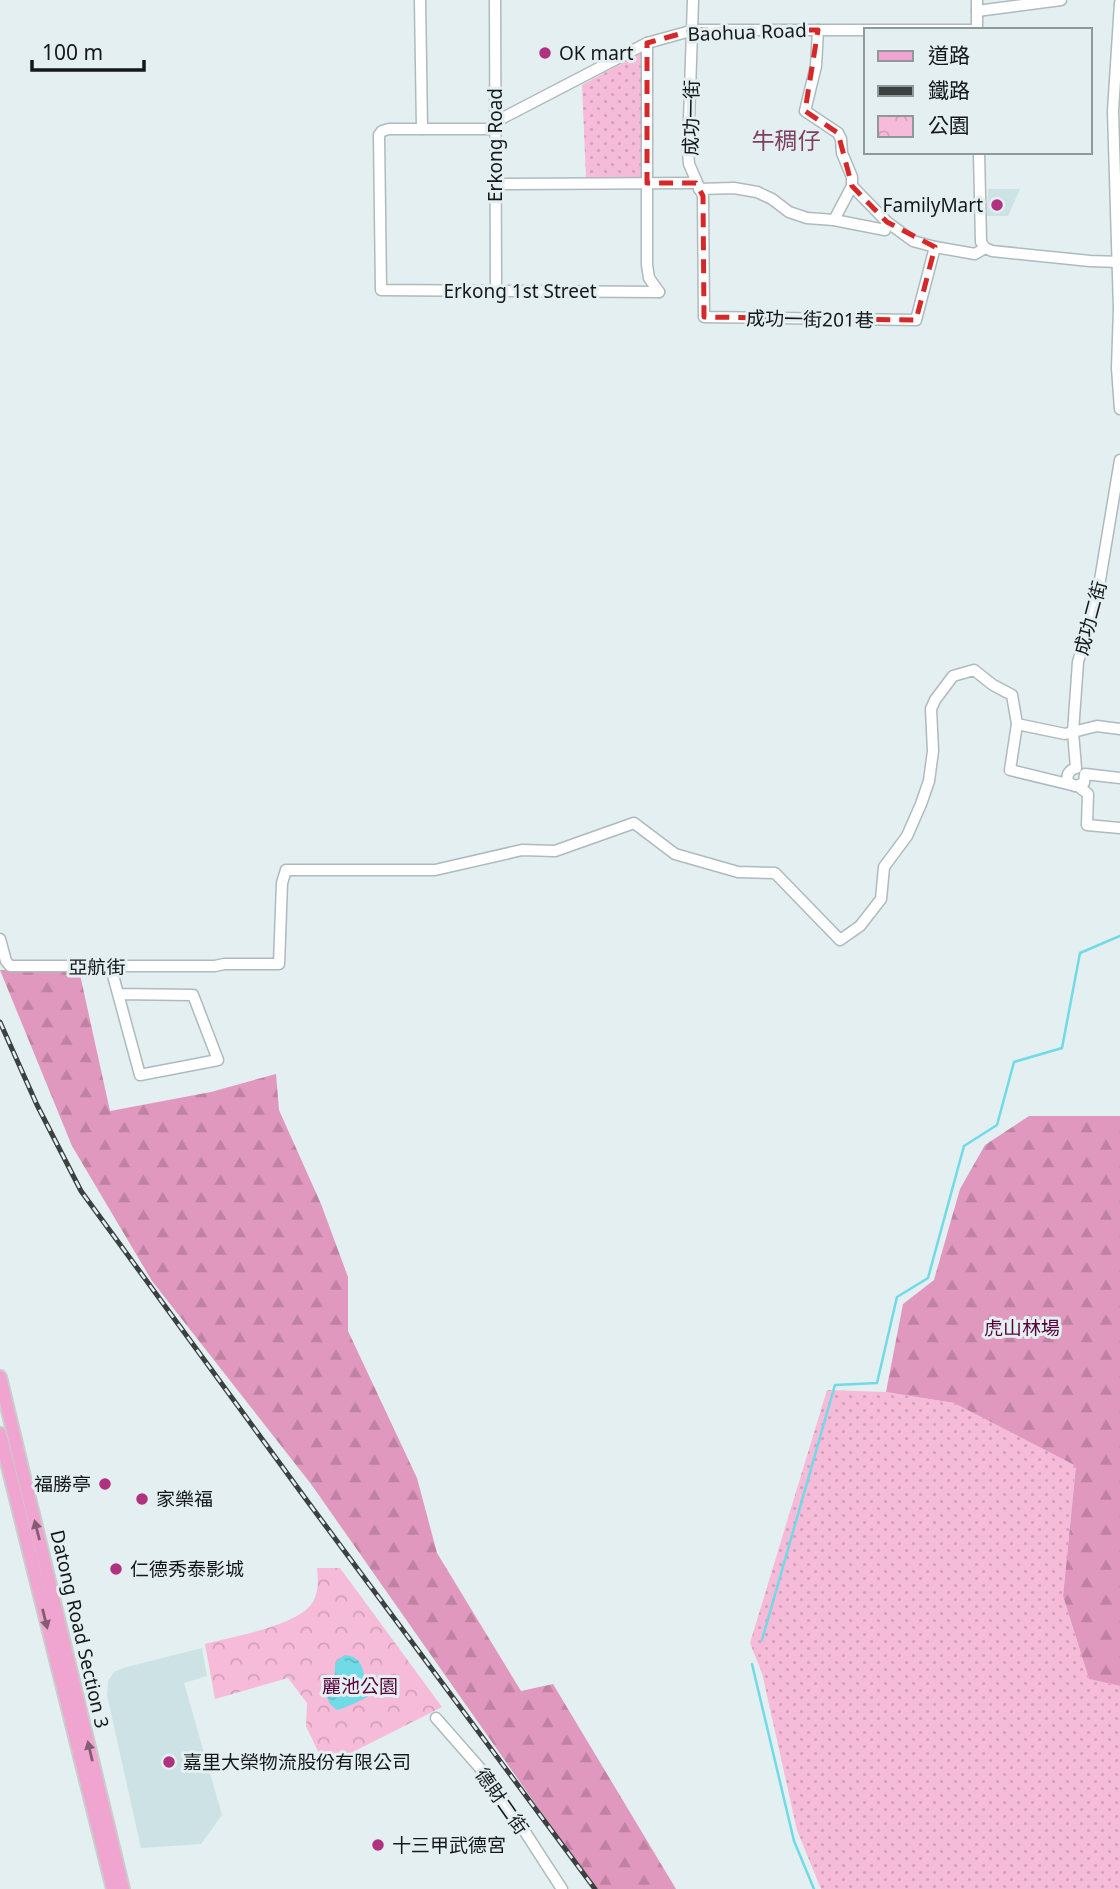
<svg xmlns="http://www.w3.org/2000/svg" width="1120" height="1889" font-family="'Noto Sans','Noto Sans TC',sans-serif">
<defs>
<pattern id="grass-dots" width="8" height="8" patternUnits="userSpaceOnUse" patternTransform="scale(1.75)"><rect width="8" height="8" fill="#f6bbd9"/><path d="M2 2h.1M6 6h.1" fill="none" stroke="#d2a0ba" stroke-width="1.8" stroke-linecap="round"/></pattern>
<pattern id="forest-firs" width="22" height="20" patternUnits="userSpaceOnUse" patternTransform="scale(1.75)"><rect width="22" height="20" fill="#e198be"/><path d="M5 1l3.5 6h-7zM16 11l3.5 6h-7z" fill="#c082a3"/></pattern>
<pattern id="park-crowns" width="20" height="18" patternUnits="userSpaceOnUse" patternTransform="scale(1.75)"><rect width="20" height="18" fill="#f6bbd9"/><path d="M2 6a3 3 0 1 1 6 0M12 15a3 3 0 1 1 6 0" fill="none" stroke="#d2a0ba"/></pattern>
<pattern id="water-ripples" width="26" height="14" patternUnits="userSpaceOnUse" patternTransform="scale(1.75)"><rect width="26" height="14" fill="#70dae7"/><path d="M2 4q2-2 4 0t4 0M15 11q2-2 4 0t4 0" fill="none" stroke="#60bac6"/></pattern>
</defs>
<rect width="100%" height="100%" fill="#e3eff0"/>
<g fill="#cde2e5">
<polygon points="988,189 1020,189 1008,216 987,216"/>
<polygon points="202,1648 207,1676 184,1683 222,1815 201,1844 141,1848 107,1695 108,1681 114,1672 123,1668"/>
</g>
<g fill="url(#grass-dots)">
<polygon points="643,52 643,178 586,178 582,85"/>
<polygon points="827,1390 886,1392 954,1403 1076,1466 1063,1596 1089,1679 1120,1686 1120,1889 821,1889 797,1830 762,1673 750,1643"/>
</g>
<g fill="url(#forest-firs)">
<polygon points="0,970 79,970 110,1111 211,1092 276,1074 279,1110 321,1204 348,1277 348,1331 417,1478 437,1553 521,1691 553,1684 676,1889 595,1889 311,1484 152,1281 72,1146"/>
<polygon points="1029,1116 1120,1116 1120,1686 1089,1679 1063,1596 1076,1466 954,1403 886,1392 903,1304 934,1280 960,1189 985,1145"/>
</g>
<path fill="url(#park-crowns)" d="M317,1568h23l102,139 -117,59 -19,-40 1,-23 -19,-25 -73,21 -10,-55c28,-8 96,-18 109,-44 5,-11 4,-20 3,-32z"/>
<path fill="url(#water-ripples)" d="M345,1655c13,1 18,9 19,22 7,5 6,10 6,18 -5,4 -27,14 -33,15l-7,-6 -4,-9c2,-4 5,-7 7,-12 6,-12 -5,-19 12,-28z"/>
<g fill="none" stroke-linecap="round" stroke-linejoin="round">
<g stroke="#70dae7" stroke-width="2.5">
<polyline points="762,1640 835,1385 877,1383 897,1297 928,1278 964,1146 997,1125 1014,1062 1062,1048 1080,953 1120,936"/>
<polyline points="752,1664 794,1841 814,1889"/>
</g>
<defs>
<g id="minor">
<polyline points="420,0 422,129"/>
<polyline points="495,0 496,291"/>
<polyline points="693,0 688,151 689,164 703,196 704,317 916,320 935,247"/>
<polyline points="1120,3 1113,111 1119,309 1117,368 1120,409"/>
<polyline points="977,11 1061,0"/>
<polyline points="818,30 816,66 805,111 838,133 841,139 842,153 852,177 852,186 834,220"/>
<polyline points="977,30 977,0"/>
<polyline points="647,43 647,265 649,278 659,292"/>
<polyline points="495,122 647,43 694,30 977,30"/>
<polyline points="495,129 389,129 382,131 379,135 381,290 659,292"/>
<polyline points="979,152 981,242 985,248"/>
<polyline points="495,184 696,183"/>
<polyline points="852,186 887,222"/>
<polyline points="699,189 734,188 757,192 772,199 789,212 807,218 834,220 885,230 887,222 913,241 935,247 975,254 985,248 992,251 1090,261 1120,262"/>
<polyline points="1017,724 1065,734 1097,726 1120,729"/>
<path d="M1075,786l-7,-4c-2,-7 1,-12 8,-14l-3,-36 5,-70 20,-70 22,-132"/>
<polyline points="1078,786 1088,794 1087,825 1120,828"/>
<polyline points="0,939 6,961 10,966 215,966 224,964 279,964 282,883 286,870 435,870 522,850 555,851 634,823 675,854 738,872 775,873 840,940 860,926 881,899 884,867 907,836 921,804 929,781 933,751 931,709 935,700 953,676 974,670 993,685 1012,695 1017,724 1010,770 1076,786 1084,783 1085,774 1120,778"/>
<polyline points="111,968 140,1075 218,1060 193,995 118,994"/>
<polyline points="436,1718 494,1784 562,1889"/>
</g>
<g id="major">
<polyline points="0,1377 123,1889"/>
<polyline points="0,1434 113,1889"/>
</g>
</defs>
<use href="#minor" stroke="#afbabc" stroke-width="13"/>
<use href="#major" stroke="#cbcccc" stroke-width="16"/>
<use href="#minor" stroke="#fff" stroke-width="10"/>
<use href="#major" stroke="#f0a4d0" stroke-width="12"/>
<defs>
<polyline id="rail" points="0,1022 37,1105 81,1191 308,1502 595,1889"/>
</defs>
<use href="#rail" stroke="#3b4041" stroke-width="5"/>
<use href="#rail" stroke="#e3eff0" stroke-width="2.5" stroke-dasharray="8" stroke-linecap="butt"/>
</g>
<defs><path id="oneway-solid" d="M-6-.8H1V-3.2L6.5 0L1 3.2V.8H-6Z" transform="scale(1.75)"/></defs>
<g fill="#825e74">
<use href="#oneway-solid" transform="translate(37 1530) rotate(-104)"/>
<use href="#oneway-solid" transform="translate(45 1619) rotate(76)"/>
<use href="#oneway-solid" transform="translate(90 1751) rotate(-103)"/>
</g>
<path fill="none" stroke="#d62828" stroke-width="5" stroke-dasharray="14 9" stroke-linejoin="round" d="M694,30h124l-13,81 33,22 14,53 35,36 48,25 -19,73 -212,-3 -1,-121 -7,-13h-49v-140z"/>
<g fill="#b0317f" stroke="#e3eff0" stroke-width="2.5">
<circle cx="545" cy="53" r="7"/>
<circle cx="997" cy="205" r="7"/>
<circle cx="105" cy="1484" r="7"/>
<circle cx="142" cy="1499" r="7"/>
<circle cx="116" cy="1569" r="7"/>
<circle cx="169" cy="1762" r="7"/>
<circle cx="378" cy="1845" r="7"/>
</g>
<g text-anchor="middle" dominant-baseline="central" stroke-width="6" stroke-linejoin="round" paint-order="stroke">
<g font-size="19" fill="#141819" stroke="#e3eff0">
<text transform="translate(747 32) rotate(-2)">Baohua Road</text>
<text transform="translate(691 118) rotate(-89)">成功一街</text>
<text transform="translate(495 145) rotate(-90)">Erkong Road</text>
<text x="520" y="291">Erkong 1st Street</text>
<text transform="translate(810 319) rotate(1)">成功一街201巷</text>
<text transform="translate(1090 618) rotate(-75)">成功二街</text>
<text x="97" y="967">亞航街</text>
<text transform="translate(80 1629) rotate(77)">Datong Road Section 3</text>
<text transform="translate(502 1801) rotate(55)">德財二街</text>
</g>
<g font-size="19" fill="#141819" stroke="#e3eff0" text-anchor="start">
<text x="559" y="53">OK mart</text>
<text x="983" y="205" text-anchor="end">FamilyMart</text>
<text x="91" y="1484" text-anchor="end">福勝亭</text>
<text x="156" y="1499">家樂福</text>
<text x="130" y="1569">仁德秀泰影城</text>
<text x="183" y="1762">嘉里大榮物流股份有限公司</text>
<text x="392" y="1845">十三甲武德宮</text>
</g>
<g font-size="19" fill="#58003b" stroke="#e3eff0">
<text x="1022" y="1328">虎山林場</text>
<text x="360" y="1686">麗池公園</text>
</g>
<g font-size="23" fill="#7e3e62" stroke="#e3eff0">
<text x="786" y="140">牛稠仔</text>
</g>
</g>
<rect x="864" y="28" width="228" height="126" fill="#e3eff0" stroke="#90999a" stroke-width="2"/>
<rect x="878" y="51" width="35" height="10" fill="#f0a4d0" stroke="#90999a" stroke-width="2"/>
<text x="928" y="63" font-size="21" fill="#141819">道路</text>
<rect x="878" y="86" width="35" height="10" fill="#3b4041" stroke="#90999a" stroke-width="2"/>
<text x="928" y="98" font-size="21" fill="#141819">鐵路</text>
<rect x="878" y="116" width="35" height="21" fill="url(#park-crowns)" stroke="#90999a" stroke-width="2"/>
<text x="928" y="133" font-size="21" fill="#141819">公園</text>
<path d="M32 60v10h112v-10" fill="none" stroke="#141819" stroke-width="3.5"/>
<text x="42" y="60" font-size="21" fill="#141819" stroke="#e3eff0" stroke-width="5" paint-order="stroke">100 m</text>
</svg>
